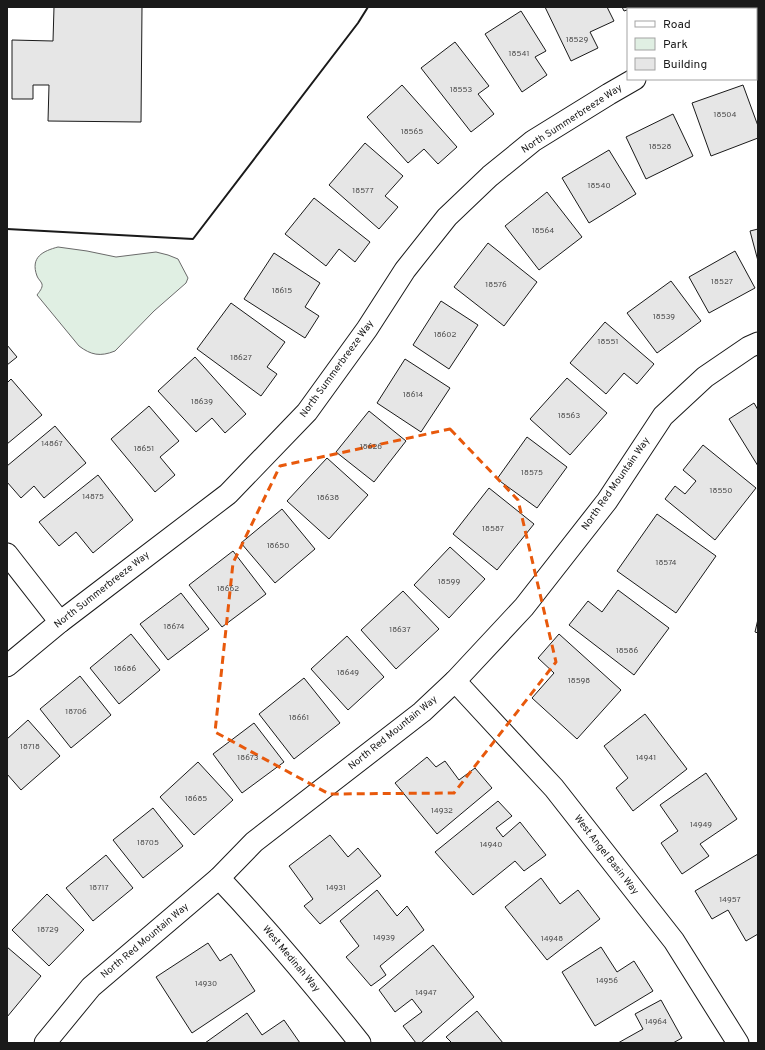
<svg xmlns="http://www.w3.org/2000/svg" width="765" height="1050" font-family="Overpass,sans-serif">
<rect width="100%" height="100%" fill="#fff"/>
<path fill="#e0efe3" stroke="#6a6a6a" d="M58,247l29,4 29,6 40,-5 12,3 10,4 10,19 -2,5 -32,28 -39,40c-15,6 -24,4 -36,-5l-42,-51c2,-3 6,-7 5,-11 -1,-3 -4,-5 -5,-8 -7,-19 6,-25 21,-29z"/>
<g fill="#e6e6e6" stroke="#1a1a1a">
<polygon points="54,7 142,7 141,122 48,121 49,85 33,85 33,99 12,99 12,40 53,41"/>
<polygon points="545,7 607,7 614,21 590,32 598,48 571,61"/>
<polygon points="622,7 636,7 624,11"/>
<polygon points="647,7 674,7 675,9 648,9"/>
<polygon points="521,11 546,51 535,57 547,75 522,92 485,34"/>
<polygon points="455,42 489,86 478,94 494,114 471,132 421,68"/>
<polygon points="402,85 457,147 438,164 424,149 408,163 367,117"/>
<polygon points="743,85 758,126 758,138 711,156 692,103"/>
<polygon points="673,114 693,156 646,179 626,137"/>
<polygon points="365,143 403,176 385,196 398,207 379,229 329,185"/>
<polygon points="609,150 636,194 589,223 562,178"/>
<polygon points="547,192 582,237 539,270 505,226"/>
<polygon points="314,198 370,242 355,262 339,249 326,266 285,234"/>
<polygon points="758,229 758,261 750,231"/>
<polygon points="488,243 537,282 504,326 454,287"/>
<polygon points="735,251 755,288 709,313 689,277"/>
<polygon points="274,253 320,283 305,307 319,316 305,338 244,299"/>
<polygon points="671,281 701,321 657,353 627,313"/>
<polygon points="441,301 478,325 449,369 413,345"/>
<polygon points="231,303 285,342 267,367 277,374 261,396 197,349"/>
<polygon points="605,322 654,364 637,384 624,373 606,394 570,363"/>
<polygon points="7,345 17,357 7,365"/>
<polygon points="195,357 246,414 225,433 212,418 196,432 158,391"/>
<polygon points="405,359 450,388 421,432 377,403"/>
<polygon points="567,378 607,413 570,455 530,419"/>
<polygon points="11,379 42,415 7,444 7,383"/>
<polygon points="754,403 758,410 758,466 729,419"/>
<polygon points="149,406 179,441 160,457 175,475 155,492 111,439"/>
<polygon points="369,411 406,441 374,482 336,452"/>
<polygon points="55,426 86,463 44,498 34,486 21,498 7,482 7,466"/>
<polygon points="527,437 567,467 537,508 497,479"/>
<polygon points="703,445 756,488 715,540 665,499 675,486 685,494 696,481 683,470"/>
<polygon points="327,458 368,495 329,539 287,501"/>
<polygon points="98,475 133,520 93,553 76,532 59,546 39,522"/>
<polygon points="489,488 534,524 497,570 453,534"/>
<polygon points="282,509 315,549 275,583 241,543"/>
<polygon points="657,514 716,556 676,613 617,571"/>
<polygon points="450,547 485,579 449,618 414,585"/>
<polygon points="233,551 266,594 222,627 189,585"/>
<polygon points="618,590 669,628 634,675 569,625 588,601 602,612"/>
<polygon points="403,591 439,629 396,669 361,630"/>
<polygon points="181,593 209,629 168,660 140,624"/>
<polygon points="758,619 758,633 755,632"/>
<polygon points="131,634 160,670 119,704 90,668"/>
<polygon points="559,634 621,690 577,739 532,698 554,673 538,658"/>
<polygon points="347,636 384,677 348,710 311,669"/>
<polygon points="80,676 111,715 71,748 40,709"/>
<polygon points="304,678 340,723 294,759 259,714"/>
<polygon points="645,714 687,769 633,811 616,788 628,778 604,746"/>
<polygon points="28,720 60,756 21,790 7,774 7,739"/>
<polygon points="254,723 284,762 242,793 213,754"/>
<polygon points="427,757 436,767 445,761 459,780 475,768 492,788 437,834 395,783"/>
<polygon points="198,762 233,800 194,835 160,797"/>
<polygon points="706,773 737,819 700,844 709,856 682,874 661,843 678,831 660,805"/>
<polygon points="498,801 512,816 496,828 503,837 520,822 546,855 524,871 515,861 473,895 435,852"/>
<polygon points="153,808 183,846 143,878 113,840"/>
<polygon points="330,835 348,857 358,848 381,876 320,924 304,906 313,899 289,866"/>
<polygon points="758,854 758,934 746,941 728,910 712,919 695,891"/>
<polygon points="106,855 133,888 93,921 66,888"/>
<polygon points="541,878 560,904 578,890 600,919 547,960 505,907"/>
<polygon points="377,890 397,916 407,906 424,930 380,966 386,975 371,986 346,957 359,946 340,921"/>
<polygon points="47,894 84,930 49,966 12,930"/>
<polygon points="208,943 220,961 231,954 255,991 192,1033 156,977"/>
<polygon points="433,945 474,997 421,1043 416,1043 403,1026 422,1012 412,999 395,1012 379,990"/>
<polygon points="7,947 41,976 7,1017"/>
<polygon points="601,947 617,972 634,961 653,991 595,1026 562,972"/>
<polygon points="661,1000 682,1038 673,1043 618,1043 643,1029 635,1014"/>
<polygon points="477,1011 503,1043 452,1043 446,1037"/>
<polygon points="247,1013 262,1035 284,1020 300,1043 205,1043"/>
</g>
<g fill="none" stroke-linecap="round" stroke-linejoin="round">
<defs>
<g id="street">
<polyline points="756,33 758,32"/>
<polyline points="7,554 60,622"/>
<polyline points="7,666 60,622 228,494 307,412 367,329 405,270 447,217 490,176 533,141 609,94 635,79"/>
<polyline points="455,681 554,788 674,941 738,1043"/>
<path d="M219,878c50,53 96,108 141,165"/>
<polyline points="45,1043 91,987 219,878 254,842 422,712 455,681 524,607 607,501 663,416 705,377 749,347 758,343"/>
</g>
</defs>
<use href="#street" stroke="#1a1a1a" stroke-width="23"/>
<use href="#street" stroke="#fff" stroke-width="21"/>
<polyline stroke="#1a1a1a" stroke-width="2" points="7,229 193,239 358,23 368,7"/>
</g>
<path fill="none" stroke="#e8590c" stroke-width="3" stroke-dasharray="8 5" stroke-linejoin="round" d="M450,429l68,71 38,162 -102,131 -125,1 -114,-62 18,-169 47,-97z"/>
<g text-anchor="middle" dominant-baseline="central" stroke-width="3" stroke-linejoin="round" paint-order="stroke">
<g font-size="8" fill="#4d4d4d">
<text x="577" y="40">18529</text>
<text x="519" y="54">18541</text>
<text x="461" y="90">18553</text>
<text x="725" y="115">18504</text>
<text x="412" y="132">18565</text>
<text x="660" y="147">18528</text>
<text x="599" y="186">18540</text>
<text x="363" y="191">18577</text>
<text x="543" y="231">18564</text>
<text x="722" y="282">18527</text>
<text x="496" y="285">18576</text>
<text x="282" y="291">18615</text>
<text x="664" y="317">18539</text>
<text x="445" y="335">18602</text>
<text x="608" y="342">18551</text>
<text x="241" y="358">18627</text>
<text x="413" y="395">18614</text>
<text x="202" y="402">18639</text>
<text x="569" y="416">18563</text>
<text x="52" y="444">14867</text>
<text x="371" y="447">18626</text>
<text x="144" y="449">18651</text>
<text x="532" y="473">18575</text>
<text x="721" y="491">18550</text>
<text x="93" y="497">14875</text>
<text x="328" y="498">18638</text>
<text x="493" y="529">18587</text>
<text x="278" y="546">18650</text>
<text x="666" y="563">18574</text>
<text x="449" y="582">18599</text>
<text x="228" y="589">18662</text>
<text x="174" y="627">18674</text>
<text x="400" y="630">18637</text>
<text x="627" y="651">18586</text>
<text x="125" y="669">18686</text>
<text x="348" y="673">18649</text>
<text x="579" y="681">18598</text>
<text x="76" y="712">18706</text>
<text x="299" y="718">18661</text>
<text x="30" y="747">18718</text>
<text x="248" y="758">18673</text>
<text x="646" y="758">14941</text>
<text x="196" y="799">18685</text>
<text x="442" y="811">14932</text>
<text x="701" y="825">14949</text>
<text x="148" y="843">18705</text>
<text x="491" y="845">14940</text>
<text x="99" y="888">18717</text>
<text x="336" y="888">14931</text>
<text x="730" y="900">14957</text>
<text x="48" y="930">18729</text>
<text x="384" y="938">14939</text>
<text x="552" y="939">14948</text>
<text x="607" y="981">14956</text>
<text x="206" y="984">14930</text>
<text x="426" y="993">14947</text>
<text x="656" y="1022">14964</text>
</g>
<g font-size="10" fill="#1a1a1a" stroke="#fff">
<text transform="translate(572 119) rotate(-33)">North Summerbreeze Way</text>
<text transform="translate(337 369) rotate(-54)">North Summerbreeze Way</text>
<text transform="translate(616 484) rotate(-55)">North Red Mountain Way</text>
<text transform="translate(102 590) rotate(-38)">North Summerbreeze Way</text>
<text transform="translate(393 733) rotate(-39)">North Red Mountain Way</text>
<text transform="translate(606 855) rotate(52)">West Angel Basin Way</text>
<text transform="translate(145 941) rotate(-40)">North Red Mountain Way</text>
<text transform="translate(291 959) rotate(50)">West Medinah Way</text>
</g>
</g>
<rect width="765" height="1050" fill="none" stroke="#1a1a1a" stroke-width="16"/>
<rect x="627" y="8" width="130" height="72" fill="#ffffff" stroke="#a3a3a3"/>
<rect x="635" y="21" width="20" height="6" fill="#ffffff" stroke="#a3a3a3"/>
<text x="663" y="28" font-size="12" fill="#1a1a1a">Road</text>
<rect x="635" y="38" width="20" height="12" fill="#e0efe3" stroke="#a3a3a3"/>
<text x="663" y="48" font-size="12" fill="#1a1a1a">Park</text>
<rect x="635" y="58" width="20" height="12" fill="#e6e6e6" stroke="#a3a3a3"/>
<text x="663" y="68" font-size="12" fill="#1a1a1a">Building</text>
</svg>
